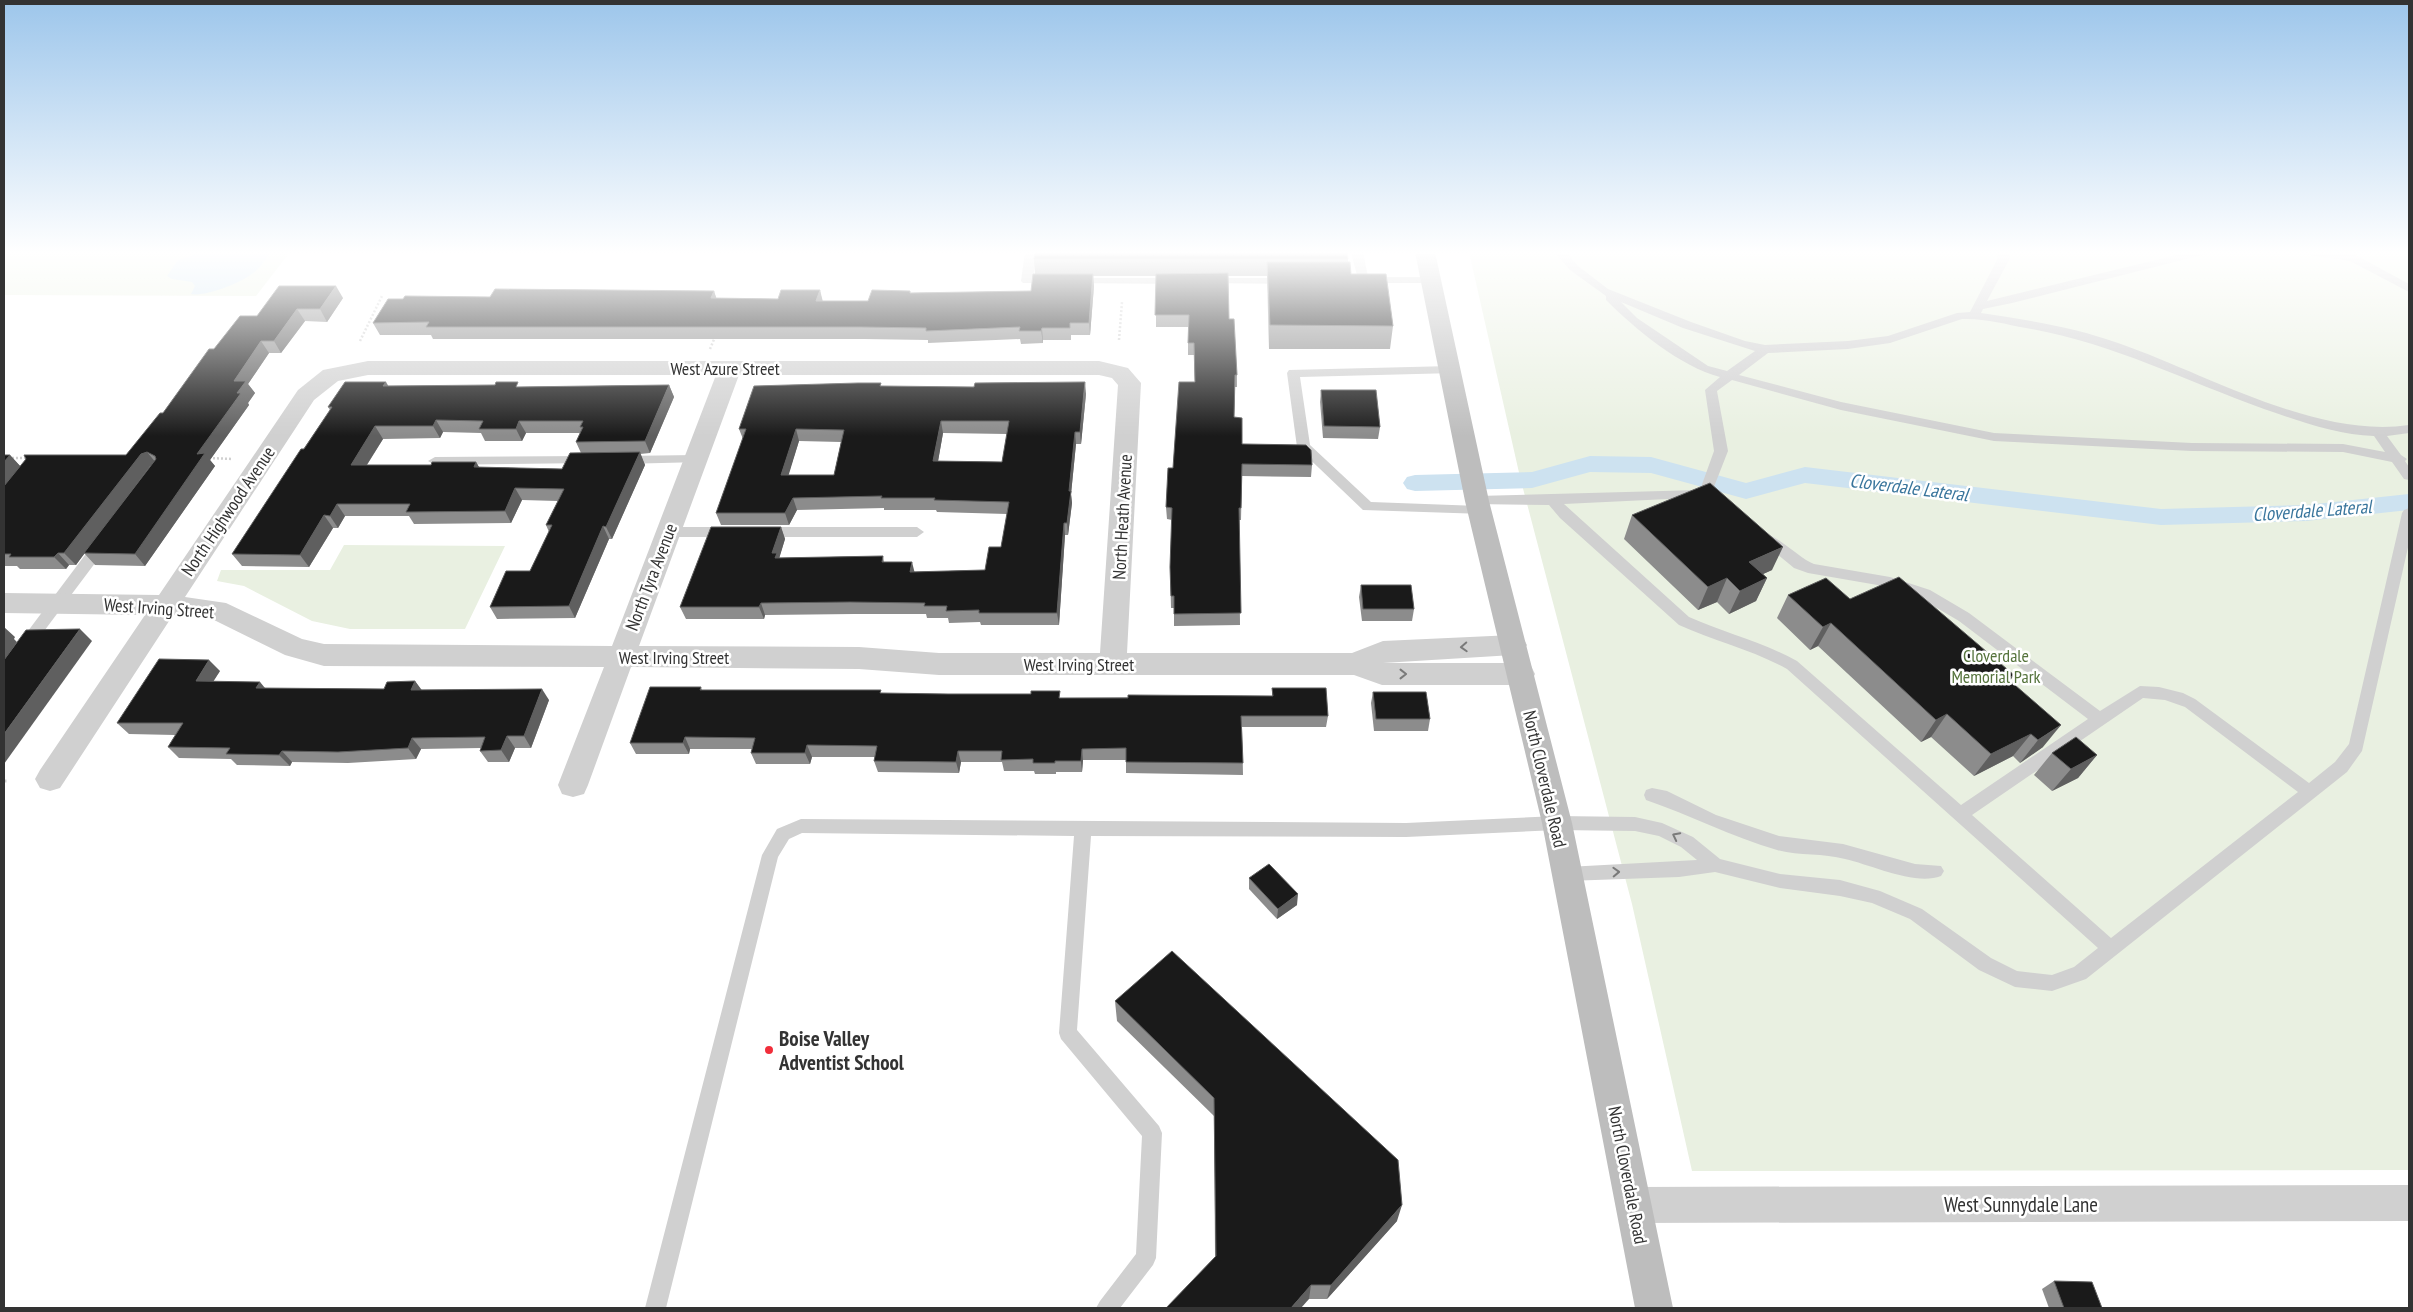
<svg xmlns="http://www.w3.org/2000/svg" width="2413" height="1312" font-family="'PT Sans Narrow',sans-serif">
<rect width="100%" height="100%" fill="#fff"/>
<g fill="#e9f0e1">
<polygon points="4,252 290,252 256,296 4,295"/>
<polygon points="1469,252 2409,252 2409,1170 1692,1171 1632,904 1520,477"/>
<polygon points="344,545 505,546 465,629 350,629 312,621 244,586 217,581 221,570 330,570"/>
</g>
<path fill="#cde2f0" d="M203,252h67c-4,8 -10,16 -17,21 -12,10 -48,24 -62,21l4,-8 -3,-4 -20,-3 -5,-3 11,-16z"/>
<g fill="none" stroke-linecap="round" stroke-linejoin="round">
<polygon fill="#cde2f0" fill-rule="evenodd" points="1590,456 1651,457 1746,483 1805,467 2161,509 2306,505 2409,494 2409,510 2306,521 2161,525 1805,483 1746,499 1651,473 1590,472 1532,488 1415,491 1407,489 1403,483 1407,477 1415,475 1532,472"/>
<g stroke="#d0d0d0" stroke-width="2.5" stroke-dasharray="2 2" stroke-linecap="butt">
<polyline points="1119,340 1122,302"/>
<polyline points="360,341 382,296"/>
<polyline points="710,349 715,337"/>
<polyline points="4,458 28,458"/>
<polyline points="209,458 233,459"/>
</g>
<polyline stroke="#d0d0d0" stroke-width="3" stroke-dasharray="2.5 2.5" stroke-linecap="butt" points="4,781 8,781"/>
<g fill="#d0d0d0" fill-rule="evenodd">
<polygon points="1025,252 1037,252 1033,278 1056,279 1056,283 1023,283 1021,281"/>
<polygon points="1351,252 1363,252 1368,277 1432,277 1438,280 1432,283 1359,283"/>
<path d="M1554,252h12l12,14 30,23 83,33 54,19 20,4 83,-4 40,-5 69,-23 13,-1 27,-52 1,-8h12l-1,8 -22,41 202,-49h19l-2,2 -194,49 -29,6 -2,4c46,7 93,14 137,30 87,30 198,96 291,82v8l-22,3 14,19 6,4 -2,2 4,6v13l-5,-1 -12,-17 -49,-10 -151,-1 -198,-10 -153,-31 -109,-30 -15,11 11,60 -18,46 -146,7 125,113c36,16 74,25 108,44l164,144 127,-86 -129,-98 -39,-23 -31,-11 -81,-14 -14,-5 -34,-28 -2,-3 2,-3c13,-4 39,25 54,30l76,13 40,13 39,23 131,98 40,-25 19,1 24,6 12,6 114,84 26,-21 14,-18 53,-231 2,-3 5,-2v35l-47,208 -15,21 -261,207 -34,12 -37,-4 -36,-17 -69,-51 -38,-16 -32,-7 -60,-8 -65,-16 -36,5 -112,4 -6,-2 -3,-5 3,-5 6,-2 130,-7 -16,-13 -22,-11 -24,-5 -78,-1 -151,7 -315,-1 -14,194 82,96 3,7 -6,125 -3,7 -33,43h-24l4,-7 36,-47 6,-118 -81,-97 -2,-6 15,-197 -272,-3 -13,6 -11,18 -112,451h-21l117,-453 15,-26 24,-10 605,4 151,-7 78,1 27,6 31,14 27,22 60,15 60,6 40,11 42,18 69,49 26,13 35,4 22,-8 24,-19 -311,-279c-34,-19 -73,-28 -108,-44l-119,-107 -11,-13 -77,-1 -2,-3 2,-3 5,-2 223,-6 14,-39 -9,-61 15,-13c-39,-10 -85,-48 -114,-77v-4l-36,-26zM1621,302l62,26 72,23 -28,20 -19,-5 -71,-48zM1962,319c22,-1 43,5 64,9 86,15 157,52 238,81 35,12 73,26 110,27l11,16 -42,-8 -151,-1 -198,-10 -153,-31 -102,-27 29,-22 80,-4 42,-6zM2143,698l22,2 20,7 113,85 -187,146 -139,-123z"/>
<polygon points="2303,252 2350,252 2409,284 2409,292 2350,261 2309,255"/>
<polygon points="1075,278 1177,278 1183,281 1177,284 1071,283 1069,281"/>
<polygon points="1210,278 1287,278 1293,281 1287,284 1206,283 1204,281"/>
<polygon points="1451,366 1457,370 1455,373 1300,377 1310,445 1371,502 1479,506 1486,511 1484,514 1363,510 1297,447 1287,373 1289,370"/>
<polygon points="696,455 703,459 701,462 622,464 615,460 622,456"/>
<polygon points="587,456 594,460 592,463 435,465 428,461 435,457"/>
<polygon points="668,527 729,527 736,532 729,537 668,537 661,532"/>
<polygon points="762,527 917,527 924,532 917,537 762,537 755,532"/>
<polygon points="102,538 109,543 107,547 9,678 4,680 4,663 97,539"/>
<path d="M1652,788l15,3 49,24 63,21 64,8 72,20 26,2 3,5 -3,5c-26,10 -69,-11 -96,-17 -22,-6 -46,-3 -68,-9 -45,-13 -87,-35 -131,-50l-2,-5 2,-5z"/>
</g>
<path fill="#d0d0d0" fill-rule="evenodd" d="M368,361h731l29,7 13,15 -14,270h225l31,-12 130,-6 10,3 4,7 -4,7 -10,3 -130,8h138l10,3 4,8 -4,8 -10,3h-139l-28,-10h-415l-80,-6 -228,-2 -43,118 -4,9 -11,3 -11,-3 -4,-9 46,-118 -280,-1 -39,-11 -73,-36 -39,-4 -113,173 -10,3 -10,-3 -5,-9 5,-9 105,-155 -141,-2v-20l155,2 139,-205 25,-20zM368,375h348l-104,271 -288,-2 -22,-5 -76,-36 -41,-6 129,-197 24,-19zM739,375h360l13,3 6,7 -18,268h-161l-80,-6 -220,-1z"/>
<polygon fill="#d0d0d0" fill-rule="evenodd" points="2409,1185 2409,1221 1634,1223 1621,1218 1616,1205 1621,1192 1634,1187"/>
<polygon fill="#bdbdbd" fill-rule="evenodd" points="1415,252 1435,252 1489,501 1572,823 1673,1308 1635,1308 1542,823 1465,501"/>
</g>
<g fill="#8c8c8c" fill-rule="evenodd">
<polygon points="1034,259 1348,259 1348,262 1351,274 1393,326 1390,349 1269,349 1267,276 1228,276 1229,319 1237,375 1237,387 1235,387 1234,417 1242,444 1312,465 1311,477 1242,476 1241,520 1239,520 1240,625 1174,626 1174,608 1171,608 1170,567 1172,520 1167,519 1166,507 1173,468 1195,382 1194,355 1188,355 1188,327 1156,327 1156,276 1093,276 1094,286 1090,335 1071,335 1071,340 1043,340 1043,343 1021,344 1020,339 928,343 928,340 864,339 433,339 431,335 380,335 373,323 490,297 714,291 716,298 778,299 820,290 822,301 868,301 911,293 1031,291 1035,274"/>
<polygon points="343,298 327,322 305,321 281,353 269,353 248,384 255,393 248,403 249,405 210,460 215,466 145,566 95,565 84,553 76,565 69,565 66,569 20,569 17,566 4,566 4,455 10,455 20,466 126,455 163,413 214,349 257,316"/>
<path d="M881,383v3l205,8 -5,50h-5l-5,50 1,9 -4,32h-3l-6,90h-78l-1,-3 -31,1 -1,-5h-21l-1,-4h-72l-89,1 -1,4h-78l-6,-12 101,-80 4,12 -6,19 104,-2 1,6 31,10 70,-2 16,-23 6,-33 -70,-2 -1,-2h-52v-2l-87,2 -8,15h-68l-5,-12 27,-74 -4,-10zM943,433l64,1 -5,28 -64,-1zM799,441l42,1 -7,33h-46z"/>
<path d="M669,385l5,12 -24,56 -10,1 5,11 -33,74h-3l-34,79 -78,1 -7,-12 40,-36 19,-39 -3,-7 12,-24 -36,-1 -11,23 -97,1 -5,-8h-64l-7,12h-5l-24,39 -67,-1 -10,-12 98,-144 -2,-3 61,-21 131,1zM443,432l38,1 4,8h37l4,-8h54l-4,9 5,11 -19,16 -83,-2 -3,-5 -45,3h-64l16,-26 57,-1z"/>
<polygon points="1321,390 1380,427 1378,439 1323,438 1320,402"/>
<polygon points="1632,515 1772,570 1763,574 1767,578 1756,601 1729,614 1717,602 1698,610 1624,539"/>
<polygon points="1361,585 1414,609 1412,621 1362,621 1359,597"/>
<polygon points="1788,595 1850,599 2010,681 2043,747 2020,763 2013,756 1974,776 1931,737 1921,742 1818,646 1810,650 1777,618"/>
<polygon points="220,671 213,681 265,688 384,689 415,681 421,690 549,700 531,748 515,748 509,762 488,762 480,751 481,748 421,749 416,759 348,763 292,762 290,766 237,765 231,759 179,758 168,747 175,735 129,734 117,723"/>
<polygon points="701,687 702,690 1061,698 1272,696 1272,688 1328,716 1326,727 1242,727 1243,775 1126,773 1126,760 1083,760 1082,772 1056,772 1056,774 1035,774 1034,771 1004,771 1002,762 961,762 959,773 878,772 874,761 875,757 812,757 810,764 756,764 751,753 752,749 690,749 689,754 636,754 630,743"/>
<polygon points="1373,692 1430,719 1428,731 1374,731 1371,703"/>
<polygon points="2052,753 2097,755 2078,778 2052,791 2034,775"/>
<polygon points="1249,878 1297,905 1277,919 1249,889"/>
<polygon points="1115,1001 1397,1221 1327,1299 1309,1299 1215,1256 1214,1116 1117,1021"/>
<polygon points="2054,1281 2102,1308 2049,1308 2042,1289"/>
</g>
<g fill="#5f5f5f">
<polygon points="1093,274 1094,286 1090,335 1089,323"/>
<polygon points="336,286 343,298 327,322 320,309"/>
<polygon points="820,290 823,302 816,301"/>
<polygon points="714,291 718,303 711,298"/>
<polygon points="297,309 305,321 281,353 274,341"/>
<polygon points="1042,328 1043,340 1043,343 1041,331"/>
<polygon points="261,341 269,353 248,384 255,393 248,403 249,405 210,460 215,466 145,566 135,554 197,454 237,393 234,381"/>
<polygon points="386,382 393,394 383,386"/>
<polygon points="1085,382 1086,394 1081,444 1080,432"/>
<polygon points="669,385 674,397 650,453 645,441"/>
<polygon points="436,420 443,432 440,438 433,426"/>
<polygon points="519,421 526,433 522,441 516,429"/>
<polygon points="941,421 943,433 936,473 933,461"/>
<polygon points="375,426 383,439 359,477 351,465"/>
<polygon points="796,429 799,441 785,487 781,475"/>
<polygon points="1075,432 1076,444 1071,494 1072,503 1068,535 1067,523 1069,491"/>
<polygon points="147,452 157,464 150,466 76,565 64,553 141,454"/>
<polygon points="640,452 645,465 612,539 606,527"/>
<polygon points="10,455 21,467 4,487 4,462"/>
<polygon points="476,462 483,474 474,467"/>
<polygon points="515,488 522,500 511,523 505,511"/>
<polygon points="793,498 797,510 789,525 785,513"/>
<polygon points="337,504 345,516 338,528 330,516"/>
<polygon points="324,515 333,528 309,567 300,555"/>
<polygon points="1064,523 1065,535 1059,625 1057,613"/>
<polygon points="603,526 609,539 575,618 569,606"/>
<polygon points="781,527 785,539 779,559 781,565 772,553"/>
<polygon points="1783,547 1772,570 1739,585 1749,562"/>
<polygon points="58,553 69,565 66,569 54,557"/>
<polygon points="912,562 915,574 910,572"/>
<polygon points="1727,578 1717,602 1698,610 1708,587"/>
<polygon points="1767,578 1756,601 1729,614 1740,591"/>
<polygon points="761,603 765,615 764,619 759,607"/>
<polygon points="1831,623 1818,646 1810,650 1823,627"/>
<polygon points="4,627 15,637 14,639 17,642 4,661"/>
<polygon points="80,629 92,641 4,764 4,734"/>
<polygon points="209,660 220,671 206,693 196,681"/>
<polygon points="2014,675 1998,698 2008,679"/>
<polygon points="415,681 424,693 411,690"/>
<polygon points="260,682 270,694 256,688"/>
<polygon points="542,689 549,700 531,748 524,736"/>
<polygon points="1947,714 1931,737 1921,742 1936,720"/>
<polygon points="2061,725 2043,747 2020,763 2038,740"/>
<polygon points="2031,734 2013,756 1974,776 1991,754"/>
<polygon points="507,736 515,748 509,762 501,750"/>
<polygon points="685,737 690,749 689,754 683,743"/>
<polygon points="412,738 421,749 416,759 408,748"/>
<polygon points="807,745 812,757 810,764 805,753"/>
<polygon points="1082,749 1083,760 1082,772 1081,761"/>
<polygon points="282,751 292,762 290,766 279,755"/>
<polygon points="958,751 961,762 959,773 956,762"/>
<polygon points="2097,755 2078,778 2052,791 2071,769"/>
<polygon points="1298,894 1297,905 1277,919 1278,909"/>
<polygon points="1402,1205 1397,1221 1327,1299 1331,1285"/>
<polygon points="1311,1285 1309,1299 1301,1308 1291,1308"/>
</g>
<g fill="#1a1a1a" stroke="#5f5f5f" fill-rule="evenodd">
<polygon points="1035,252 1347,252 1348,259 1034,259"/>
<polygon points="1267,262 1350,262 1351,274 1386,274 1393,326 1270,325"/>
<polygon points="1228,273 1229,319 1234,319 1237,375 1235,375 1234,417 1242,418 1242,444 1306,445 1311,450 1312,465 1242,464 1241,508 1239,508 1241,613 1174,614 1174,596 1171,596 1170,567 1172,508 1166,507 1168,468 1173,468 1179,382 1195,382 1194,343 1188,343 1189,315 1155,315 1156,274"/>
<polygon points="1033,274 1093,274 1089,323 1070,323 1070,328 1042,328 1041,331 1019,331 1020,327 926,331 926,328 861,327 426,327 429,322 373,323 388,299 403,299 405,296 490,297 495,289 714,291 711,298 778,299 781,290 820,290 816,301 868,301 872,290 910,291 910,293 1031,291"/>
<polygon points="279,286 336,286 320,309 297,309 274,341 261,341 234,381 246,381 237,393 241,393 197,454 205,453 135,554 84,553 156,459 155,456 147,452 141,454 64,553 58,553 54,557 9,557 11,554 4,554 4,486 26,459 24,455 126,455 160,413 163,413 209,349 214,349 240,316 257,316"/>
<polygon points="345,382 386,382 383,386 495,385 496,382 518,382 516,387 669,385 645,441 576,442 583,427 580,427 583,421 519,421 516,429 479,429 483,421 436,420 433,426 375,426 351,465 431,465 432,462 476,462 474,467 562,469 570,453 640,452 606,527 603,526 569,606 490,607 506,571 530,571 552,525 546,525 564,489 515,488 505,511 406,512 410,504 337,504 330,516 324,515 300,555 232,554 301,449 304,449 332,407 328,407"/>
<path d="M1085,382l-5,50h-5l-6,59h2l-4,32h-3l-7,90h-78v-3l-33,1 1,-5h-23l1,-3 -75,-1 -89,1 -2,4h-79l31,-80h70l-9,26h5l-2,5 108,-2 -1,6h30l-2,10 75,-2 4,-23h12l8,-45 -75,-2 1,-2h-54l1,-2 -89,2 -8,15h-69l30,-84h-7l15,-43 104,-3h23l-1,3 94,1 1,-4zM941,421h68l-7,41 -69,-1zM796,429l48,1 -10,45h-53z"/>
<polygon points="1321,390 1376,390 1380,427 1324,426"/>
<polygon points="4,455 10,455 4,462"/>
<polygon points="1710,483 1783,547 1749,562 1767,578 1740,591 1727,578 1708,587 1632,515"/>
<polygon points="1899,577 2014,675 2008,679 2061,725 2038,740 2031,734 1991,754 1947,714 1936,720 1831,623 1823,627 1788,595 1826,578 1850,599"/>
<polygon points="1361,585 1411,585 1414,609 1363,609"/>
<polygon points="80,629 4,734 4,660 26,630"/>
<polygon points="159,659 209,660 196,681 260,682 256,688 384,689 387,682 415,681 411,690 542,689 524,736 507,736 501,750 480,751 485,737 412,738 408,748 338,752 282,751 279,755 226,754 230,748 168,747 183,723 117,723"/>
<polygon points="650,687 701,687 700,690 881,690 880,693 948,694 1031,694 1031,691 1060,691 1059,698 1128,698 1128,695 1273,696 1272,688 1326,688 1328,716 1241,716 1243,763 1126,762 1126,748 1082,749 1081,761 1055,761 1055,763 1033,763 1033,759 1001,760 1002,751 958,751 956,762 874,761 877,746 807,745 805,753 751,753 755,738 685,737 683,743 630,743"/>
<polygon points="1373,692 1426,692 1430,719 1376,719"/>
<polygon points="2076,737 2097,755 2071,769 2052,753"/>
<polygon points="1269,864 1298,894 1278,909 1249,878"/>
<polygon points="1172,951 1398,1160 1402,1205 1331,1285 1311,1285 1291,1308 1166,1308 1216,1256 1214,1098 1115,1001"/>
<polygon points="2054,1281 2092,1282 2102,1308 2064,1308"/>
</g>
<defs><path id="oneway-chevron" d="M-2-3.5L2.5 0L-2 3.5" fill="none" stroke-width="1.6" stroke-linecap="round" stroke-linejoin="round" transform="scale(1.25)"/></defs>
<g stroke="#7a7a7a">
<use href="#oneway-chevron" transform="translate(1464 647) rotate(177)"/>
<use href="#oneway-chevron" transform="translate(1403 674)"/>
<use href="#oneway-chevron" transform="translate(1676 836) rotate(-153)"/>
<use href="#oneway-chevron" transform="translate(1616 872) rotate(-2)"/>
</g>
<linearGradient id="sky" x2="0" y2="1"><stop stop-color="#9dc6eb"/><stop offset="0.58" stop-color="#fff"/><stop offset="1" stop-color="#fff" stop-opacity="0"/></linearGradient>
<rect width="2413" height="436" fill="url(#sky)"/>
<circle fill="#f12e3a" stroke="#fff" stroke-width="2" cx="769" cy="1050" r="5"/>
<g text-anchor="middle" dominant-baseline="central" stroke-width="5" stroke-linejoin="round" paint-order="stroke">
<g font-size="18" fill="#333" stroke="#fff">
<text x="725" y="368">West Azure Street</text>
<text transform="translate(228 511) rotate(-56)">North Highwood Avenue</text>
<text transform="translate(1122 517) rotate(-87)">North Heath Avenue</text>
<text transform="translate(651 577) rotate(-69)">North Tyra Avenue</text>
<text transform="translate(159 608) rotate(4)">West Irving Street</text>
<text x="674" y="657">West Irving Street</text>
<text x="1079" y="664">West Irving Street</text>
<text transform="translate(1545 779) rotate(77)">North Cloverdale Road</text>
<text transform="translate(1628 1175) rotate(79)">North Cloverdale Road</text>
</g>
<g font-size="18" fill="#55733c" stroke="#fff">
<text x="1996" y="655">Cloverdale<tspan x="1996" dy="21">Memorial Park</tspan></text>
</g>
<g font-size="19" font-style="italic" fill="#39759c" stroke="#fff">
<text transform="translate(1909 487) rotate(7)">Cloverdale Lateral</text>
<text transform="translate(2312 510) rotate(-4)">Cloverdale Lateral</text>
</g>
<g font-size="21" font-weight="bold" fill="#333" stroke="#fff" text-anchor="start">
<text x="779" y="1038">Boise Valley<tspan x="779" dy="24">Adventist School</tspan></text>
</g>
<g font-size="21" fill="#333" stroke="#fff">
<text x="2021" y="1204">West Sunnydale Lane</text>
</g>
</g>
<rect width="2413" height="1312" fill="none" stroke="#333333" stroke-width="10"/>
</svg>
